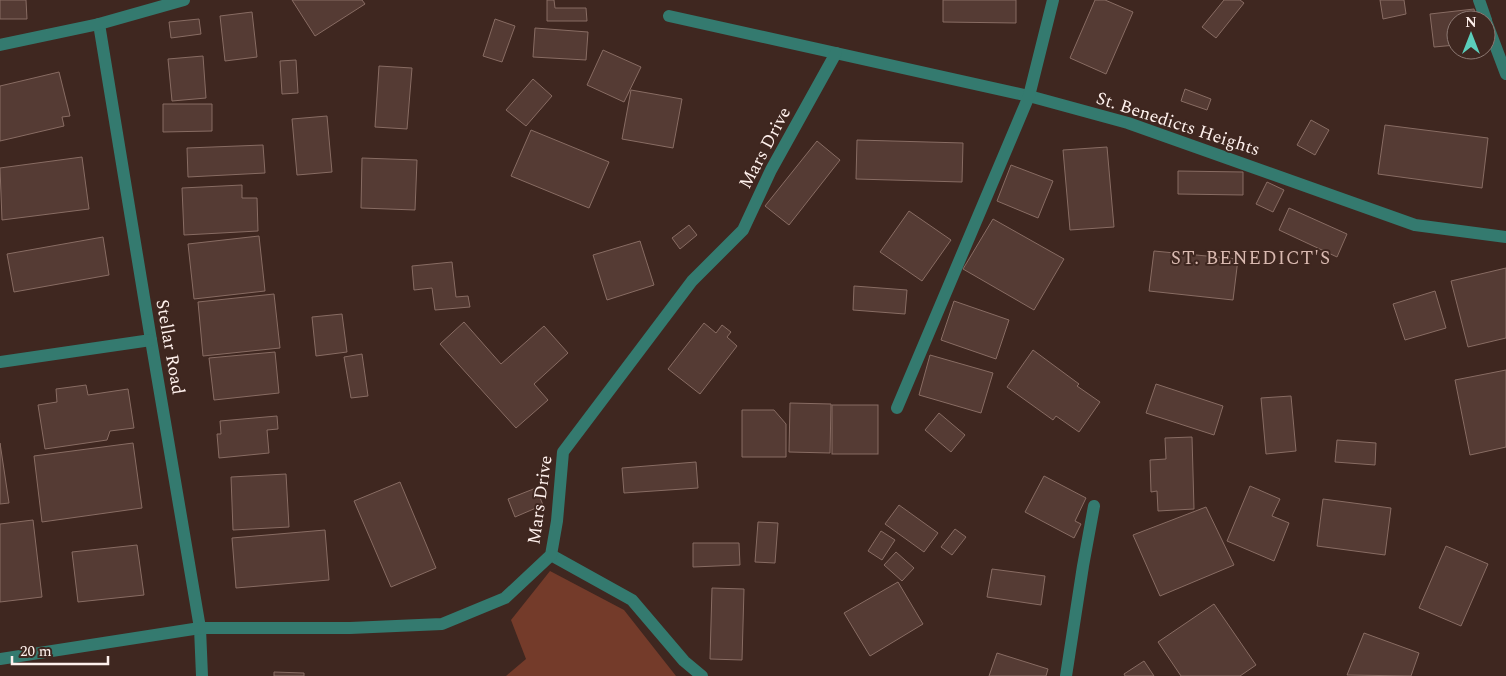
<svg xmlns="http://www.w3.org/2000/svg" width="1506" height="676" font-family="Spectral,serif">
<rect width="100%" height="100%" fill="#3f2720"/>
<polygon fill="#743b2a" points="550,571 624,610 676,676 506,676 526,659 511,620"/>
<g fill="#553b34" stroke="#886c63">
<polygon points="0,0 26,0 27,19 0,19"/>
<polygon points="292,0 362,0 365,4 315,36"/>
<polygon points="547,0 554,0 555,8 586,8 587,21 547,21"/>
<polygon points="943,0 1016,0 1016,23 943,22"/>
<polygon points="1095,0 1105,0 1133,12 1106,74 1070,58"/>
<polygon points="1224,0 1240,0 1244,3 1216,38 1202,27"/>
<polygon points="1380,0 1404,0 1406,14 1383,19"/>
<polygon points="1474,9 1476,20 1456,20 1456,45 1434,47 1430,14"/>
<polygon points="252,12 257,57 225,61 220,16"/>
<polygon points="199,19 201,34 171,38 169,22"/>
<polygon points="495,19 515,26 502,62 483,56"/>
<polygon points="535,28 588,32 586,60 533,57"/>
<polygon points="603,50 641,67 624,102 587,85"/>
<polygon points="203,56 206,98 172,101 168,59"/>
<polygon points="296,60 298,93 282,94 280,61"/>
<polygon points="379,66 412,68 407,129 375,127"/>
<polygon points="59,72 70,116 62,117 64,126 0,141 0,86"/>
<polygon points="533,79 552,96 526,126 506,110"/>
<polygon points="1185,89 1211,99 1207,110 1181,101"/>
<polygon points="631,90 682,99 673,148 622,139"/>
<polygon points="163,104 212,104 212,131 163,132"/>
<polygon points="327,116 332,172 297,175 292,119"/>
<polygon points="1311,120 1329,130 1315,155 1297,145"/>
<polygon points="1385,125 1488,138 1482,188 1378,174"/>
<polygon points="531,130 609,162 589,208 511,176"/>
<polygon points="857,140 963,143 962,182 856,179"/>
<polygon points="817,141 840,160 789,225 765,206"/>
<polygon points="263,145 265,173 188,177 187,148"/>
<polygon points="1107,147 1114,227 1070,230 1063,150"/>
<polygon points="82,157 89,209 2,220 0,168"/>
<polygon points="362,158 417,160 415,210 361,208"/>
<polygon points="1011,165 1053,181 1038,218 997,201"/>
<polygon points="1178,171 1243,172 1243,195 1178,194"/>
<polygon points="1267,182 1284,190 1273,212 1256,204"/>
<polygon points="242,185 242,198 257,198 258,231 184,235 182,188"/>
<polygon points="1289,208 1347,234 1337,257 1279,230"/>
<polygon points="909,211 951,240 922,281 880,252"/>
<polygon points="993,219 1064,259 1034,310 963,269"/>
<polygon points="689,225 697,235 680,249 672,238"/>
<polygon points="259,236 265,291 194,299 188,244"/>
<polygon points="103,237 109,275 14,292 7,254"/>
<polygon points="640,241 654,285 607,300 593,255"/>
<polygon points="1154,251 1238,259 1233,300 1149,291"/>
<polygon points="452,262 456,297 468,296 470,307 435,310 432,288 414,290 412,266"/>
<polygon points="1506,268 1506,338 1468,347 1451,281"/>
<polygon points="854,286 907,290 905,314 853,310"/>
<polygon points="1435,291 1446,328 1405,340 1393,304"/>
<polygon points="274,294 280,348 203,356 198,302"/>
<polygon points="954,301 1009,320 996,359 941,340"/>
<polygon points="342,314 347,352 316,356 312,317"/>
<polygon points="464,322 501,364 544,326 568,353 534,384 548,400 516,428 440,344"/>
<polygon points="704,323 716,333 722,325 731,332 727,337 737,346 700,394 668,369"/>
<polygon points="1033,350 1079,384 1077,386 1100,402 1079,432 1056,416 1053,420 1007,387"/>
<polygon points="275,352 279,393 214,400 209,358"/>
<polygon points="362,354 368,396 351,398 344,357"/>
<polygon points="930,355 993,373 981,413 919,395"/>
<polygon points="1506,370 1506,447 1470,455 1455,380"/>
<polygon points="1156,384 1223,406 1214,435 1146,413"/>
<polygon points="86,385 88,395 128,389 134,428 110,431 107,440 45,449 38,405 57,402 56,389"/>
<polygon points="1291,396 1296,451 1266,454 1261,398"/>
<polygon points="790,403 831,404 830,453 789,452"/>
<rect x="832" y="405" width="46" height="49"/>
<polygon points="742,410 774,410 786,424 786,457 742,457"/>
<polygon points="939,413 965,435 951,452 925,430"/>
<polygon points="277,416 278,429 267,430 269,453 219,458 217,434 221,434 220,421"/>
<polygon points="1192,437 1194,509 1158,511 1157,491 1151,492 1150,460 1166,459 1165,438"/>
<polygon points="1337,440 1376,443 1375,465 1335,462"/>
<polygon points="0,443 9,503 0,504"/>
<polygon points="133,443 142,508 42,522 34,456"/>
<polygon points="696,462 698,488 624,493 622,468"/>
<polygon points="286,474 289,527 233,530 231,477"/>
<polygon points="1044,476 1086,498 1075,521 1081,524 1074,538 1025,512"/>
<polygon points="400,482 436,568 391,587 354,501"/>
<polygon points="1250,486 1280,499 1272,516 1289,523 1274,561 1227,541"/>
<polygon points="536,488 543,505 515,517 508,499"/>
<polygon points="1323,499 1391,508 1385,555 1317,546"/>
<polygon points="899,505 938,533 924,552 885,524"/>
<polygon points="1206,507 1234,565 1160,596 1133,535"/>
<polygon points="33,520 42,597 0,602 0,524"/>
<polygon points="758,522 778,523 775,563 755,562"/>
<polygon points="955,529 966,537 952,555 941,547"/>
<polygon points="325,530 329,580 236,588 232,538"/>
<polygon points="881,531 895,540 882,560 868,551"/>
<polygon points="693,543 739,543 740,565 693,567"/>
<polygon points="137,545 144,595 78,602 72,552"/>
<polygon points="1446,546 1488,564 1461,626 1419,608"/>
<polygon points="896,552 914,568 902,581 884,565"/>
<polygon points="992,569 1045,576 1041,605 987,597"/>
<polygon points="898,582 923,624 870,656 844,613"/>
<polygon points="712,588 744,589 742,660 710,659"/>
<polygon points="1214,604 1256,665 1240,676 1181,676 1158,642"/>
<polygon points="1364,633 1419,653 1411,676 1347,675"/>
<polygon points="997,653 1048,669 1046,676 989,676"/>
<polygon points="1144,661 1154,676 1125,676 1124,674"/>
<polygon points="274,672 304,673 304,676 274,676"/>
</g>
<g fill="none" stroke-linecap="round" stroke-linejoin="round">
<g stroke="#347a6f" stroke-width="12">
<polyline points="1479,0 1486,20"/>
<polyline points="669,16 1029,96 1128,123 1415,225 1506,237"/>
<polyline points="1486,21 1506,74"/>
<polyline points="99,24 151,340 200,628 202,676"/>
<polyline points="0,45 99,24 184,0"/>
<polyline points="0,362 151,340"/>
<polyline points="897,408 1029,96 1053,0"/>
<polyline points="551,555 632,600 684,661 702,676"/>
<polyline points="0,659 200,628 350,628 442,624 505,598 551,555 557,521 563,452 692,281 743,230 771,170 836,53"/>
<polyline points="1066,676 1083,566 1094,506"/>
</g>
</g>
<g text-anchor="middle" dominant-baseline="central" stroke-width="4" stroke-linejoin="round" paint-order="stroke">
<g font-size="18" fill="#fff1ed" stroke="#3f2720">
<text transform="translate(1178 124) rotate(18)">St. Benedicts Heights</text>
<text transform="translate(765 148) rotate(-62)">Mars Drive</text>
<text transform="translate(170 347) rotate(80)">Stellar Road</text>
<text transform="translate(540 500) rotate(-82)">Mars Drive</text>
</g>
<g font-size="19" letter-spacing="1" fill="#d9b9b0" stroke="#3f2720">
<text x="1251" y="258">ST. BENEDICT'S</text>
</g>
</g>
<g transform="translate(1471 35)"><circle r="24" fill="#3f2720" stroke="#8c7872"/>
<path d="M0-4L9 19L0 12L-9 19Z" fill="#5bcebb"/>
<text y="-8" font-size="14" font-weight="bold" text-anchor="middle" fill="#fff1ed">N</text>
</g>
<path d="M12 656v8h96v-8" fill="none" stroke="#fff1ed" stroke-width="2.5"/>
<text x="20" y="656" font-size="15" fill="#fff1ed" stroke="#3f2720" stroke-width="4" paint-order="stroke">20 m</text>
</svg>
